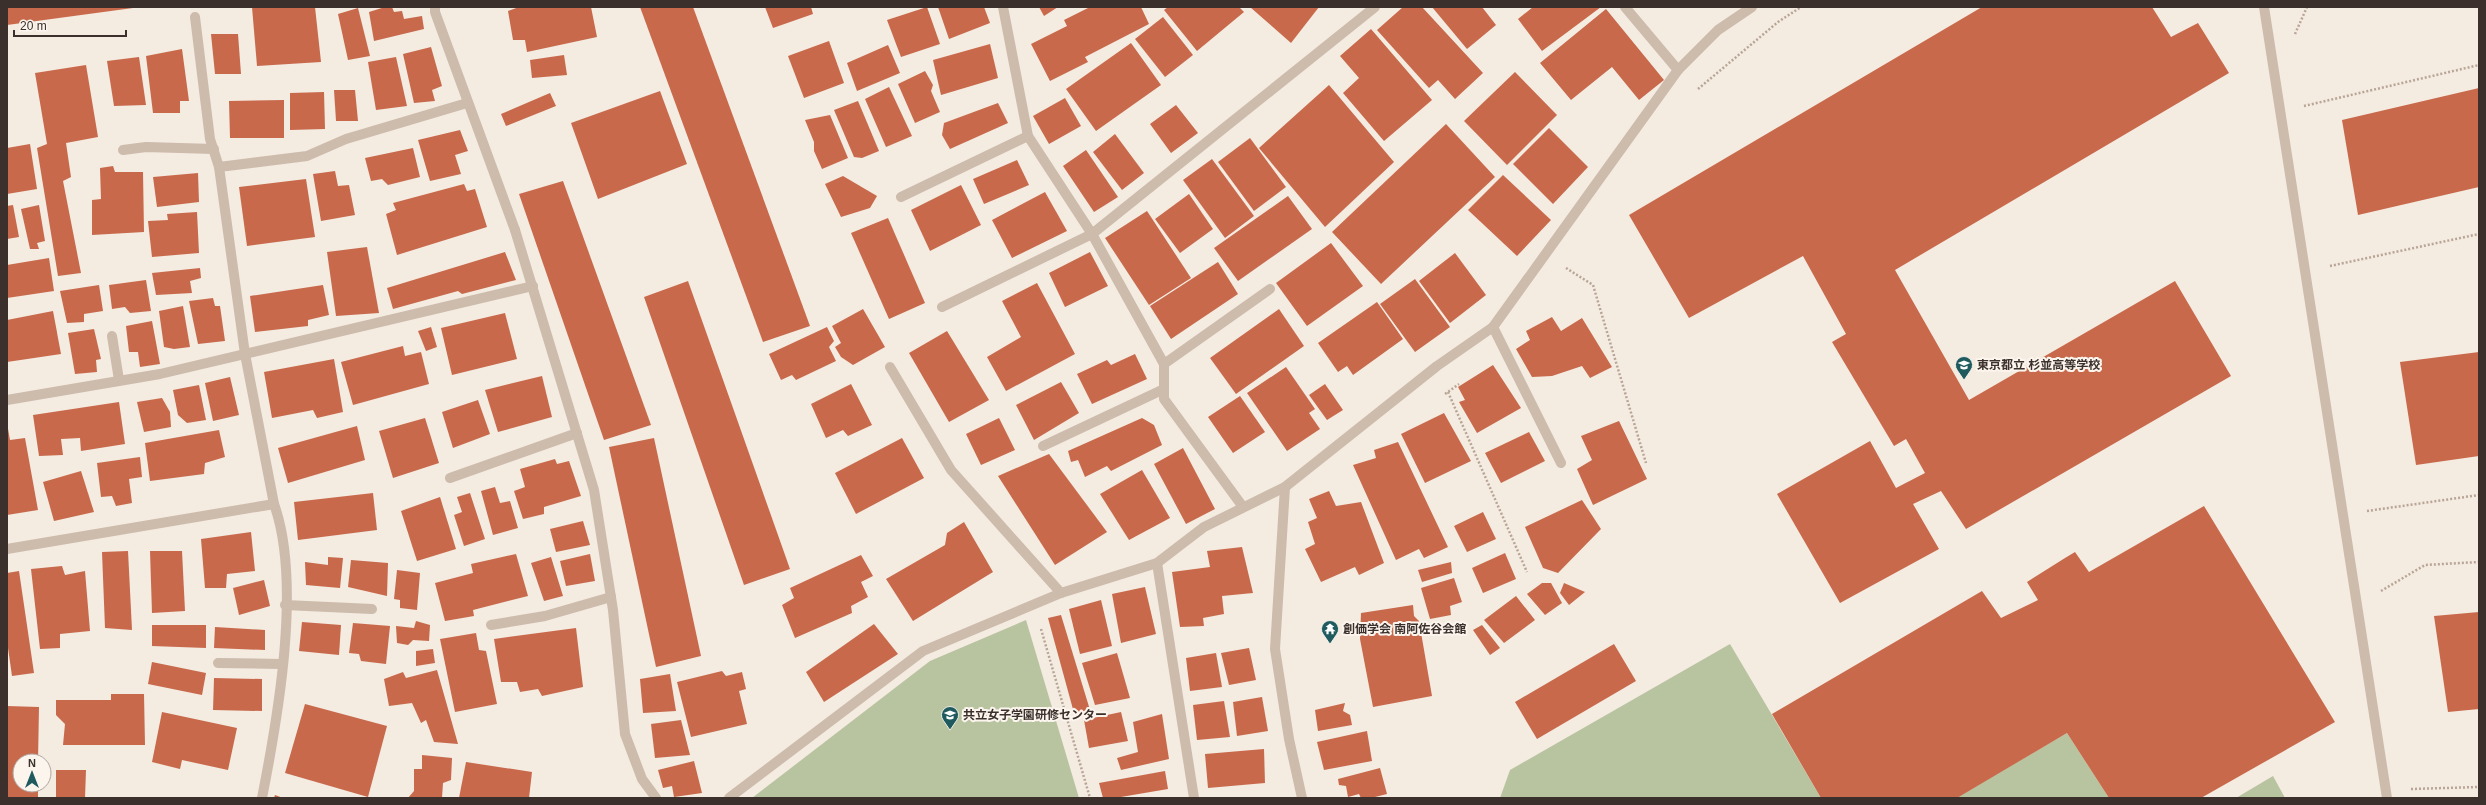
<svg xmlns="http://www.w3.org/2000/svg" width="2486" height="805" font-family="Arial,'Noto Sans JP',sans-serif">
<rect width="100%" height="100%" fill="#f4ebe1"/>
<g fill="#b8c4a0">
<polygon points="1026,620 1079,798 752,798 930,661"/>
<polygon points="1730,644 1821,798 1500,798 1510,770"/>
<polygon points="2067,733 2109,798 1956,798"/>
<polygon points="2273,776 2285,798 2236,798"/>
</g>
<g fill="#c8694b">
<polygon points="7,7 132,7 133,8 7,25"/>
<polygon points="252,7 315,7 321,62 257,66"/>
<polygon points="385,7 392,7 394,12 402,11 404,19 422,16 424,29 374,41 369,12"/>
<polygon points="519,7 591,7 597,37 527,52 525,40 513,40 508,11"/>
<polygon points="640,7 693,7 810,326 763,342"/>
<polygon points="765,7 811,7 813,14 773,28"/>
<polygon points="927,7 940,44 901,57 887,20"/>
<polygon points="938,7 984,7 990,23 949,39"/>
<polygon points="1039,7 1058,7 1044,16"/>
<polygon points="1090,7 1141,7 1149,24 1085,57 1088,62 1050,81 1031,44 1067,26 1064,20"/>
<polygon points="1168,7 1239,7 1244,12 1197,51 1164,10"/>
<polygon points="1250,7 1319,7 1291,43"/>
<polygon points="1403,7 1422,7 1483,73 1455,99 1438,80 1429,88 1377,30"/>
<polygon points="1432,7 1482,7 1496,25 1467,49"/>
<polygon points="1533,7 1601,7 1542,51 1518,19"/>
<polygon points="1982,7 2152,7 2171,37 2198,23 2229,73 1895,270 1969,400 2175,281 2231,376 1966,529 1941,491 1913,504 1939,549 1840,603 1777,494 1870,441 1896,488 1925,473 1906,439 1894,446 1832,342 1846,334 1803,256 1689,318 1629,215"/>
<polygon points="358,8 370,56 348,60 338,14"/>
<polygon points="1606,9 1664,80 1639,100 1612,67 1571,100 1540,63"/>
<polygon points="1163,17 1193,55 1165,77 1135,39"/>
<polygon points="1371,29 1432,100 1384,141 1343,93 1359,78 1340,56"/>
<polygon points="211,34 238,34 241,74 215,74"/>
<polygon points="829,41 844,83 804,98 788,56"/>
<polygon points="1131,43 1161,85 1096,131 1066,89"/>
<polygon points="990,44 998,78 941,95 933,60"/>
<polygon points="888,45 900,73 857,91 847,63"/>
<polygon points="431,47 442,86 432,90 435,101 414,103 403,54"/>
<polygon points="182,49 189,101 180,101 180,113 153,113 146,56"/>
<polygon points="564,55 567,75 532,78 530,60"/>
<polygon points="139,57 146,105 114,106 107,61"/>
<polygon points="396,57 407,106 376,110 368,62"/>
<polygon points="86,65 98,137 66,143 71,177 63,181 81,273 58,276 37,148 47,144 35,73"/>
<polygon points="925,71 933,85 931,91 940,112 915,123 898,84"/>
<polygon points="1515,72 1557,115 1507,165 1464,121"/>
<polygon points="1329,85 1394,162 1325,227 1259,148"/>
<polygon points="889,87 912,136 886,147 865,99"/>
<polygon points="2479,88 2479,187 2358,215 2342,120"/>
<polygon points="334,90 355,90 358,121 336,121"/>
<polygon points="660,91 687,164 598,199 571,123"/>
<polygon points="324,92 325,129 290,130 290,93"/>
<polygon points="550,93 556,106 506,126 501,114"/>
<polygon points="1065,98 1081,126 1049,144 1033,116"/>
<polygon points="284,100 284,138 230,138 229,101"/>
<polygon points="858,101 879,151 862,158 854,157 834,110"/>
<polygon points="998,103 1008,123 950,149 942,135 944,123"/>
<polygon points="1176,105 1198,133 1171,153 1150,124"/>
<polygon points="830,115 848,158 822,169 814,151 814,142 805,120"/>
<polygon points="1446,124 1495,177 1381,284 1332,232"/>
<polygon points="1549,128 1588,167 1553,204 1513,164"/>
<polygon points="460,130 468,151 455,155 461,174 430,181 418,140"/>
<polygon points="1115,134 1144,173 1122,190 1093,152"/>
<polygon points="1250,138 1286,187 1254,211 1218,162"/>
<polygon points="30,144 37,189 7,194 7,148"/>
<polygon points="413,148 420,177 388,185 382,179 371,181 365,158"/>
<polygon points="1086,150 1118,197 1094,212 1063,166"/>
<polygon points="1212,159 1254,216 1225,238 1183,180"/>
<polygon points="1017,160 1029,185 984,204 973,179"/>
<polygon points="113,166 115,172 143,172 144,232 92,235 92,200 101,199 100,168"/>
<polygon points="335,171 338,186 349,185 355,215 321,221 313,174"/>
<polygon points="198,173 199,202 157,207 153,177"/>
<polygon points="1503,175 1551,220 1517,256 1468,210"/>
<polygon points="843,176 877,196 870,208 841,217 825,184"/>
<polygon points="306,179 315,237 247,246 239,187"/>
<polygon points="563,181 651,425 604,440 519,194"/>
<polygon points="464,184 467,191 475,189 487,227 397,255 386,214 396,210 393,203"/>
<polygon points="961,185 981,225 930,251 911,210"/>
<polygon points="1045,192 1067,231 1012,258 992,220"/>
<polygon points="1189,194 1213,229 1180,253 1155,219"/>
<polygon points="1288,196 1312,229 1238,281 1214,248"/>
<polygon points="13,205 19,237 7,239 7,206"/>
<polygon points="39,205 45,241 37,243 39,249 30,249 21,209"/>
<polygon points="1147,211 1191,278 1149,305 1105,238"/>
<polygon points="197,212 199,253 152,257 148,221 168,220 167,214"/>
<polygon points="888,218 925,303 889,319 851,233"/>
<polygon points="1331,243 1363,286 1307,326 1276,283"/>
<polygon points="367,247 379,313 336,316 327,252"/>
<polygon points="505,252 516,280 462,294 458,291 393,309 387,288"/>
<polygon points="1090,252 1108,286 1065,307 1049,273"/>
<polygon points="1455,253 1486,295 1450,323 1419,281"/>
<polygon points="49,258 54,291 7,298 7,265"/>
<polygon points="1218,262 1238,294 1171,339 1150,306"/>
<polygon points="200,268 201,278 190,281 192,293 156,295 152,273"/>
<polygon points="1415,279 1450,327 1415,352 1380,304"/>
<polygon points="146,280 151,311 130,313 125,307 112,309 109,285"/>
<polygon points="688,281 790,569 744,585 644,297"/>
<polygon points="1037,283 1075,354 1006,391 987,357 1021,337 1002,301"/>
<polygon points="99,285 103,311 84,314 84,322 67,323 60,291"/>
<polygon points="323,285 329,315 308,320 308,326 255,332 250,296"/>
<polygon points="213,298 215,306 220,306 225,341 198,344 189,301"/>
<polygon points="1377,302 1403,339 1353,375 1347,366 1338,372 1318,343"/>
<polygon points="183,306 190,347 174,349 164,347 159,311"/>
<polygon points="863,309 885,347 853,365 841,357 835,347 841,343 832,326"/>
<polygon points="1279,309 1304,346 1236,394 1210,358"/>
<polygon points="53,311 61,354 7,362 7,320"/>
<polygon points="505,313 517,359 452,375 441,328"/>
<polygon points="1552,317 1561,331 1582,318 1612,367 1590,378 1582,366 1552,376 1532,377 1516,349 1530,340 1526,331"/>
<polygon points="152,321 160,364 140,367 138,352 129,352 126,326"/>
<polygon points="431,327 437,347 426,351 418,331"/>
<polygon points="827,327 834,341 829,347 836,361 796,380 792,375 781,380 769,354"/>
<polygon points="94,329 101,359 96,360 97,372 75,374 68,333"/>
<polygon points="947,331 989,400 949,422 909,353"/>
<polygon points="403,346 405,356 421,352 429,384 353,405 341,362"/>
<polygon points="2479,352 2479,456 2416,465 2400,362"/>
<polygon points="1135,354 1147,379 1092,404 1077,374 1107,360 1111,365"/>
<polygon points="334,359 343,412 317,418 313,410 272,418 264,372"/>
<polygon points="1493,365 1521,408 1477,433 1459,402 1465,400 1458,387"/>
<polygon points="1286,367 1315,409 1309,413 1320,429 1287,451 1247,393"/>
<polygon points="542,376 552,417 498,432 485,390"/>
<polygon points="230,377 239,415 213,421 205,383"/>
<polygon points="1061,382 1079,413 1034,440 1016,405"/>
<polygon points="851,384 872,425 848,436 843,430 826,438 811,404"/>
<polygon points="1325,384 1343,410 1327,420 1309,395"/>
<polygon points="199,385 206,420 187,423 178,415 173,390"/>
<polygon points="1240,396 1265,432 1233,453 1208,417"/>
<polygon points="162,398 170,412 171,427 144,432 137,402"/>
<polygon points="478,400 490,434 453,448 442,412"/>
<polygon points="119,402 125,444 81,451 80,438 61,439 63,455 39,456 33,415"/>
<polygon points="1444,413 1471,461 1425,483 1401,434"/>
<polygon points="425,418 439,463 393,478 379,431"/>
<polygon points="999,418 1015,450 981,465 966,434"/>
<polygon points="1142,418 1154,425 1162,445 1111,471 1107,466 1085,477 1078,460 1071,462 1068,451"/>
<polygon points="1619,421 1647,479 1593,505 1577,469 1592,460 1581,436"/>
<polygon points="7,423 10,440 25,438 38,510 7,515"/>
<polygon points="357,426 365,460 288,483 278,448"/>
<polygon points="219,430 225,457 205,463 204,474 150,481 145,443"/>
<polygon points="1529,432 1545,461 1501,483 1485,453"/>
<polygon points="654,438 701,656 656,667 609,447"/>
<polygon points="902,438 924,478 856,514 835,473"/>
<polygon points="1398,442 1448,547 1424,558 1419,549 1396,560 1353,465 1376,458 1374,450"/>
<polygon points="1183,448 1215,509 1186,524 1154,464"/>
<polygon points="1049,454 1107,532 1055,565 998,476"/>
<polygon points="140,457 142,477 129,479 132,503 116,506 112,496 101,497 97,463"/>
<polygon points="555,459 557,464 569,461 581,496 544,507 544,514 523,519 514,491 525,487 520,469"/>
<polygon points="1142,470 1170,518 1129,540 1100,494"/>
<polygon points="81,471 94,512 54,521 43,482"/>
<polygon points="495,487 500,503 510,501 518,528 493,535 481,491"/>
<polygon points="1329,491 1336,506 1361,502 1384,563 1359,575 1355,567 1321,582 1305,549 1315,544 1308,522 1317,518 1309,499"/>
<polygon points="373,493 377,530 298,540 294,502"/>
<polygon points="470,493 485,539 464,546 454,515 462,512 457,497"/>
<polygon points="440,497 456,549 417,561 401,511"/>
<polygon points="1582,500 1601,529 1558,573 1543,568 1525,527"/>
<polygon points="2204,506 2335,722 2201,798 2109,798 2067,733 1957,798 1821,798 1772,714 1982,591 2001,618 2038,600 2027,582 2065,558 2075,552 2089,572"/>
<polygon points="1483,512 1496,539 1467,552 1454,526"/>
<polygon points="583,521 590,545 556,552 550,529"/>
<polygon points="964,522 993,572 913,621 886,579 945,545 947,533"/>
<polygon points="251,532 255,571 227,574 226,588 205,588 201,539"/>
<polygon points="1242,547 1253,593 1222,596 1224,614 1203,618 1204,626 1180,627 1172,572 1210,567 1207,551"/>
<polygon points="128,551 132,630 105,628 102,552"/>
<polygon points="150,551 182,551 185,611 152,613"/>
<polygon points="1505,553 1516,579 1483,593 1472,568"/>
<polygon points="516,554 528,596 473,610 474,616 445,621 435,583 473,573 471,564"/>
<polygon points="590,554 595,581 566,586 560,561"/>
<polygon points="861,555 873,576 861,582 868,597 851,606 852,613 795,638 782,605 794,598 790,588"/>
<polygon points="328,557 343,558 340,588 306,585 305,562 328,565"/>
<polygon points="551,557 563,596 544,601 531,563"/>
<polygon points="351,560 388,563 387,596 348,587"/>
<polygon points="1451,562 1452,573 1422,582 1418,570"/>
<polygon points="62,566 65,575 85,571 90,631 60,634 60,648 40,649 31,569"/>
<polygon points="397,570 420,573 417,610 400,608 400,600 394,599"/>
<polygon points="19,571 34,673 12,676 7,641 7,573"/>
<polygon points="1454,578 1462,602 1450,606 1451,615 1430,619 1421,588"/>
<polygon points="264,580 270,606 239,615 233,588"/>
<polygon points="1542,583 1551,583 1562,603 1545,615 1527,594"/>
<polygon points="1564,583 1585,592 1569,605 1560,593"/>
<polygon points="1145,587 1156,634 1121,643 1112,594"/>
<polygon points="1516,596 1535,620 1504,643 1484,620"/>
<polygon points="1101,600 1112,646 1080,654 1069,609"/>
<polygon points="1413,605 1414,616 1419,621 1432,696 1373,707 1360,639 1361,613"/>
<polygon points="2479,612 2479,709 2448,712 2434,616"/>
<polygon points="1061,615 1090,710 1074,713 1048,618"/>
<polygon points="416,621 430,625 429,641 413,640 408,645 397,643 396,626 414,628"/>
<polygon points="302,622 341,625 339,655 299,651"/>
<polygon points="353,623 390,626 386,664 361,661 359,654 349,653"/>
<polygon points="874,624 898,654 824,702 806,672"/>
<polygon points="152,625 206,625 206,648 152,646"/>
<polygon points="1482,625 1500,648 1490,655 1473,630"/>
<polygon points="215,627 265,630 265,650 214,648"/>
<polygon points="576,628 583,687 542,696 538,689 520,692 517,682 501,682 494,639"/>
<polygon points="476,633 479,650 486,651 497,704 455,712 440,639"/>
<polygon points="1614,644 1636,681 1537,739 1515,702"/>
<polygon points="1249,648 1256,680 1229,685 1221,653"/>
<polygon points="433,649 435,663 416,666 416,651"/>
<polygon points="1117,653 1130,698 1095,705 1082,663"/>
<polygon points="1216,653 1222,687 1190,691 1186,658"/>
<polygon points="152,662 206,673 202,695 148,684"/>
<polygon points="437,670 458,744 434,742 426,720 421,723 412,703 389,706 384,679 403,672 406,678"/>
<polygon points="722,671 726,676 742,672 746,689 739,691 747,724 691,737 677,682"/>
<polygon points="670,674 676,711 643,713 640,679"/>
<polygon points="214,678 262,679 262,711 213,710"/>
<polygon points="111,694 144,694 145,745 63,745 65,724 56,715 56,700 111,700"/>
<polygon points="1262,697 1268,731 1237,736 1233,702"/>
<polygon points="1224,701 1230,737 1197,740 1193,705"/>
<polygon points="1345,703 1343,711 1350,715 1352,725 1318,731 1315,710"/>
<polygon points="305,704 387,726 368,797 285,773"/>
<polygon points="7,706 39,707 38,761 20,761 20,785 38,785 38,798 7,798"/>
<polygon points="162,712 237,728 228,770 182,760 180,769 152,762"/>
<polygon points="1121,712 1128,741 1089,748 1084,720"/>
<polygon points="1162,714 1169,759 1121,770 1117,758 1138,752 1133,722"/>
<polygon points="681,720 690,755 655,758 651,724"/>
<polygon points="1367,731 1372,761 1324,770 1317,742"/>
<polygon points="1264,749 1265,783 1208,788 1205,754"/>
<polygon points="422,755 452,758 451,780 443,783 442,798 408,798 414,791 414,769 422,769"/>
<polygon points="694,761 702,793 674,797 672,786 663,788 658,770"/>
<polygon points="466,762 532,772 529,798 459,798"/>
<polygon points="1380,768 1387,794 1371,798 1361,798 1359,794 1348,797 1346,786 1339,785 1338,779"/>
<polygon points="56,770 86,770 85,798 56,798"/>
<polygon points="1165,771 1168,789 1115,798 1103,798 1099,783"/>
<polygon points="275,795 283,798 274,798"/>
</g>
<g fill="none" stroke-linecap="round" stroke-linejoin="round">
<g stroke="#b9a596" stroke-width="2.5" stroke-dasharray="2 2" stroke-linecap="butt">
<polyline points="2295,34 2307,7"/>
<polyline points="1698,89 1778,22 1801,7"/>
<polyline points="2304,106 2479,65"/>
<polyline points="2330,266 2479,234"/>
<polyline points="1566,268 1593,285 1646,463"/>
<polyline points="1448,392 1527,572"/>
<polyline points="1445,394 1459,384"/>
<polyline points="2367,511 2479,495"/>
<polyline points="2381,591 2425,565 2479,562"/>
<polyline points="1041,629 1090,798"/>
<polyline points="2411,789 2479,787"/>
</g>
<g stroke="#cdbbac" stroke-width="10">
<polyline points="435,7 435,12 515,230"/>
<path d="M195,17l15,122 9,28 26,187 29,150c28,78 4,213 -12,294"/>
<polyline points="123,150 146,147 214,149"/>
<polyline points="219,167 307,156 346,139 467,103"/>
<polyline points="901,197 1028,136"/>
<polyline points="942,307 1092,234"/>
<polyline points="1493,327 1561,463"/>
<polyline points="112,336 119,380"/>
<polyline points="1164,364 1270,289"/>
<polyline points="890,367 951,470 1061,593"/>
<polyline points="7,400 160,374 533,286"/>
<polyline points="1043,446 1164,389"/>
<polyline points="450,478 577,433"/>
<polyline points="7,549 274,504"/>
<polyline points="1157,563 1194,798"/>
<polyline points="285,605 372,609"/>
<polyline points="491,625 545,616 611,597"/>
<polyline points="218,663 282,664"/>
</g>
<g stroke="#cdbbac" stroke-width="10">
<polyline points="1003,7 1028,136 1092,234 1164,364 1164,399 1243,507"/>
<polyline points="2264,7 2387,798"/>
<polyline points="515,230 594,490 613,610 625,734 642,779 656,798"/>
<polyline points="1092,234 1375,7"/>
<polyline points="729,798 923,651 1061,593 1157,563 1204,527 1285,487 1437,366 1493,327 1678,70 1625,7"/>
</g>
<g stroke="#cdbbac" stroke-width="10">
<polyline points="1678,70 1718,30 1752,7"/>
<polyline points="1285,487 1275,649 1289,739 1302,798"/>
</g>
</g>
<defs>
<symbol id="school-pin" viewBox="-11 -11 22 30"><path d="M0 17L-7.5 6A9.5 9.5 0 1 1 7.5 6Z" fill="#1f5a5e" stroke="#fbf5ee"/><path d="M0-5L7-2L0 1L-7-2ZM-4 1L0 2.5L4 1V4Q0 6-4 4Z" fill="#fff"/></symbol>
<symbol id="temple-pin" viewBox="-11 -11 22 30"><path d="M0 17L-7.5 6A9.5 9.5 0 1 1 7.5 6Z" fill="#1f5a5e" stroke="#fbf5ee"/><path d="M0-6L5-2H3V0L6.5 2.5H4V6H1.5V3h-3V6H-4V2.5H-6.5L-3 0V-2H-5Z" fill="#fff"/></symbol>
</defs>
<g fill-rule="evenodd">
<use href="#school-pin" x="1954" y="355" width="20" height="27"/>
<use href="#temple-pin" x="1320" y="619" width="20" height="27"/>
<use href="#school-pin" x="940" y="705" width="20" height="27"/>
</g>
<g text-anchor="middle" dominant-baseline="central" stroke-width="4" stroke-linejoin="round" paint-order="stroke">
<g font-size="12" font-weight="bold" fill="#3b302b" stroke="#fbf5ee" text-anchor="start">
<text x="1977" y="365">東京都立 杉並高等学校</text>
<text x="1343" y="629">創価学会 南阿佐谷会館</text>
<text x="963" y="715">共立女子学園研修センター</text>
</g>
</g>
<rect width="2486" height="805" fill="none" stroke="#3b302b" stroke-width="16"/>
<g transform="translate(32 773)"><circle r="19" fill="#fbf5ee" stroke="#aea6a0"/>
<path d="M0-3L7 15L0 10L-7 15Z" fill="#1f5a5e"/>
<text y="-6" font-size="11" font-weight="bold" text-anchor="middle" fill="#3b302b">N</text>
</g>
<path d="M14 30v6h112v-6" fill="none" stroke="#3b302b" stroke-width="2"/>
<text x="20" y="30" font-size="12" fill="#3b302b" stroke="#fbf5ee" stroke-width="3" paint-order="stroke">20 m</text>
</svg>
